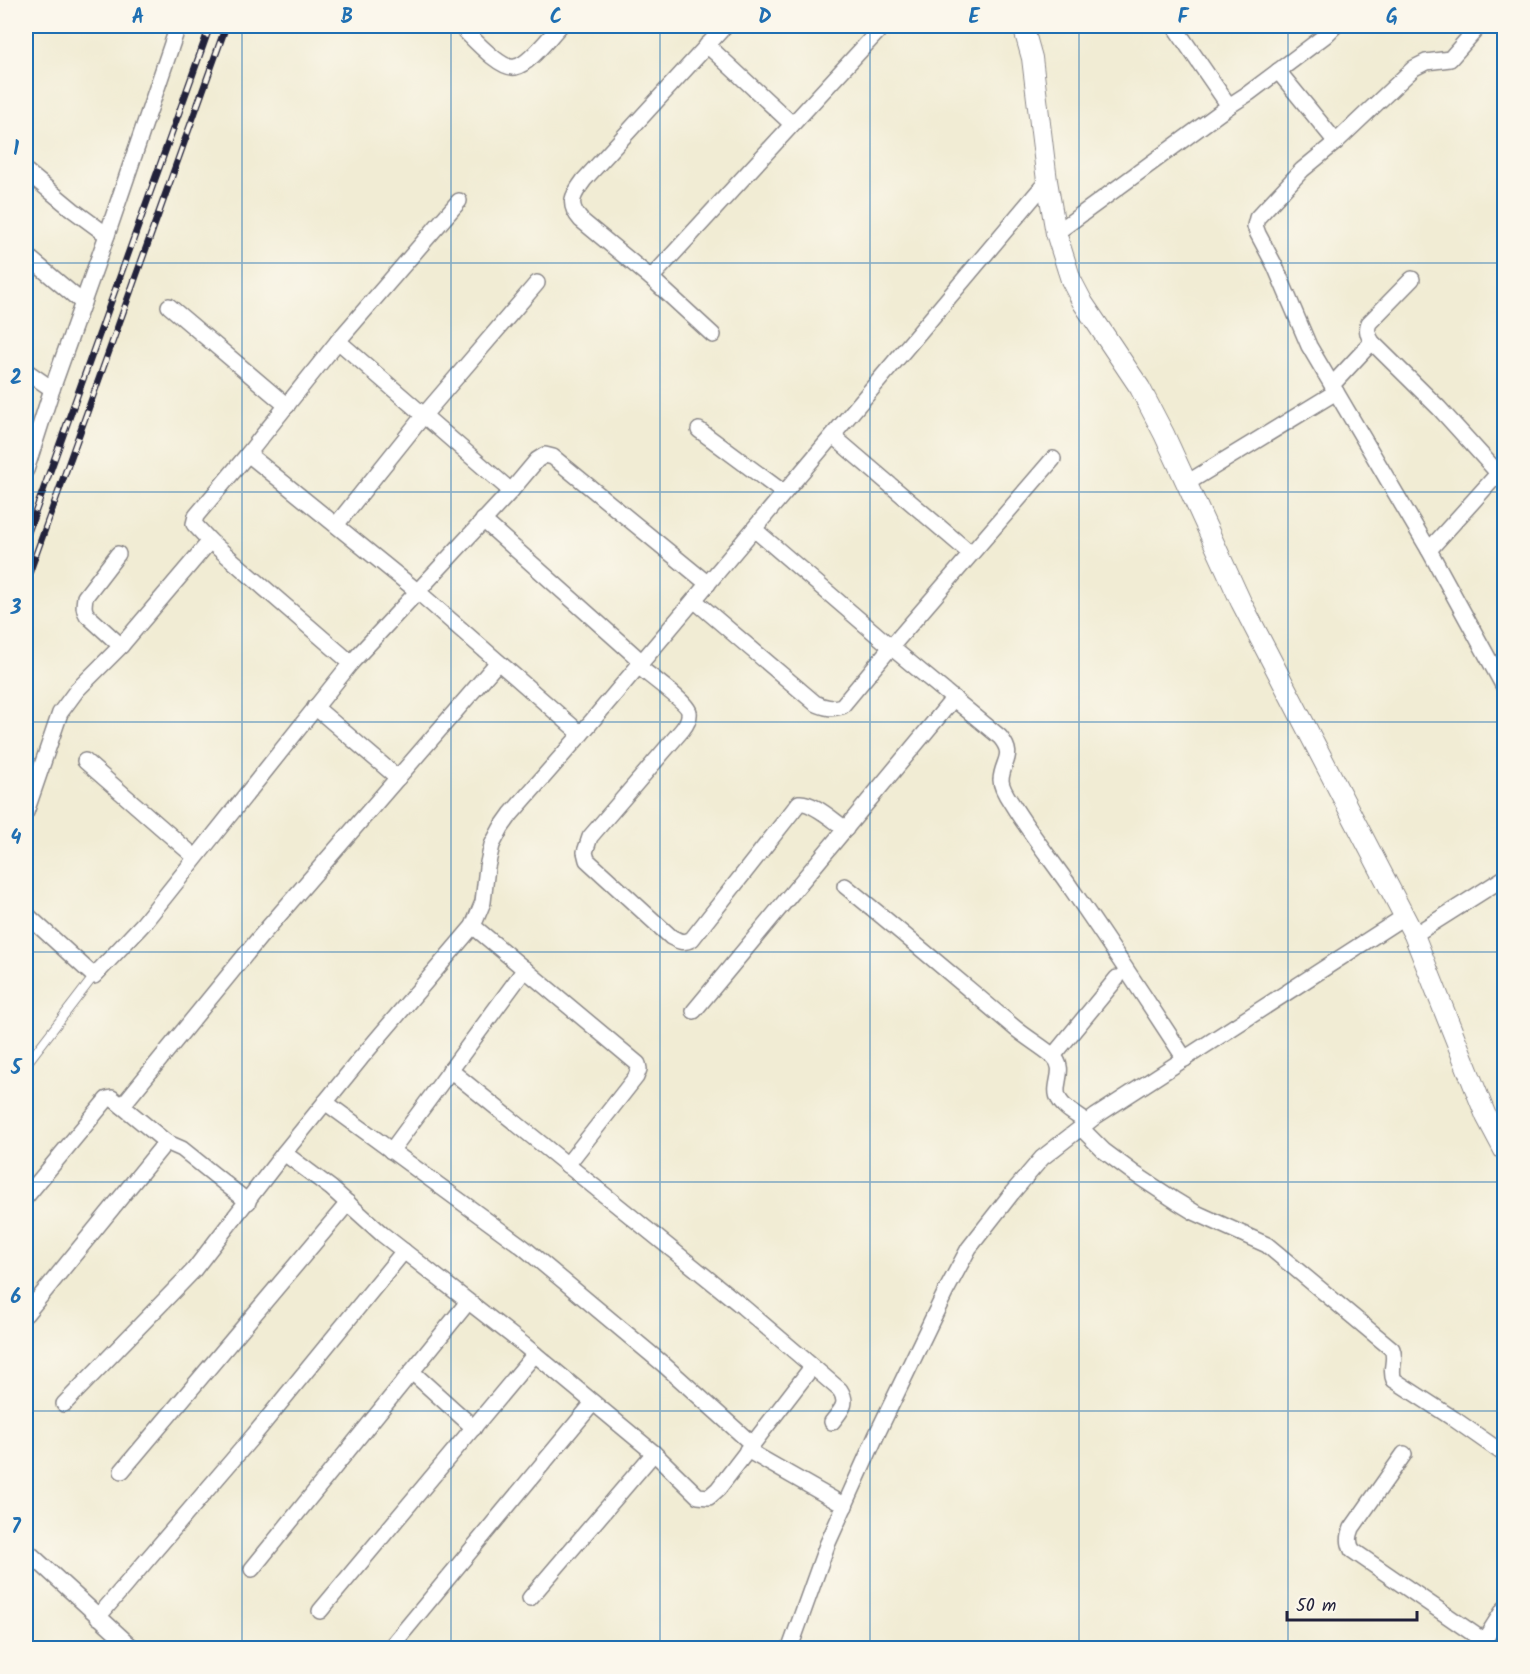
<svg xmlns="http://www.w3.org/2000/svg" width="1530" height="1674" font-family="Kalam,sans-serif">
<rect width="100%" height="100%" fill="#fbf7ec"/>
<filter id="ink" filterUnits="userSpaceOnUse"><feTurbulence type="fractalNoise" baseFrequency=".0167" numOctaves="2"/><feDisplacementMap in="SourceGraphic" scale="12" xChannelSelector="R" yChannelSelector="G"/><feConvolveMatrix kernelMatrix="1 2 1 2 8 2 1 2 1" color-interpolation-filters="sRGB"/></filter>
<filter id="wash" filterUnits="userSpaceOnUse"><feTurbulence type="fractalNoise" baseFrequency=".008" numOctaves="4" result="noise"/><feDisplacementMap in="SourceGraphic" scale="24" xChannelSelector="R" yChannelSelector="G"/><feGaussianBlur stdDeviation="1.35" result="paint"/><feColorMatrix in="noise" values="0 0 0 0 0 0 0 0 0 0 0 0 0 0 0 0 0 1.4 0 .05"/><feComposite in="paint" operator="in"/></filter>
<g filter="url(#wash)">
<rect width="100%" height="100%" fill="#f1ecd4"/>
</g>
<g filter="url(#ink)">
<g fill="none" stroke-linecap="round" stroke-linejoin="round">
<defs>
<polyline id="service" points="28,1062 94,976"/>
<g id="minor">
<path d="M460,26c11,10 40,44 55,41 14,-2 35,-31 45,-41"/>
<polyline points="707,45 792,124"/>
<polyline points="1278,71 1336,142 1302,170 1257,218 1255,226 1258,234 1275,266 1309,346 1429,550 1504,687"/>
<polyline points="1229,106 1249,93 1326,35 1335,26"/>
<polyline points="1336,142 1414,68 1426,62 1450,59 1479,26"/>
<polyline points="26,171 73,210 107,235"/>
<polyline points="1056,233 1229,106 1174,26"/>
<polyline points="26,255 83,303"/>
<polyline points="651,278 883,26"/>
<path d="M1412,279l-43,44c-3,7 -1,12 3,19l67,66 59,65"/>
<polyline points="169,306 287,406"/>
<path d="M713,335l-62,-57 -70,-58c-14,-16 -9,-24 3,-40l141,-154"/>
<polyline points="338,341 459,201"/>
<polyline points="26,371 52,389"/>
<polyline points="1332,385 1372,342"/>
<polyline points="699,430 784,493"/>
<polyline points="833,436 971,554"/>
<polyline points="248,454 417,591 581,734"/>
<polyline points="26,470 52,389 107,235 178,26"/>
<polyline points="1187,483 1336,392"/>
<polyline points="483,520 642,662"/>
<polyline points="336,525 424,415 537,283"/>
<path d="M754,529l137,118 109,90c16,19 2,24 1,43 0,8 7,18 11,24 19,31 41,58 61,87 38,55 75,111 112,168"/>
<polyline points="1429,550 1504,467"/>
<path d="M118,554l-33,43c-1,8 -2,12 2,18l34,31"/>
<path d="M694,600l121,103c10,5 17,6 27,3l49,-59 162,-188"/>
<polyline points="351,663 210,541 194,524 196,516 248,454 338,341 511,491 537,460 545,455 553,457 708,584"/>
<path d="M638,666c9,8 50,37 51,46 1,7 -3,13 -7,18l-92,107 -5,15 2,8 84,77c8,4 12,7 21,2l107,-136c13,-2 36,19 47,26"/>
<polyline points="315,707 398,778"/>
<polyline points="85,761 195,857"/>
<polyline points="26,812 60,713 77,690 121,646 210,541"/>
<path d="M845,886c58,47 114,95 170,142 12,10 26,18 38,28 15,14 -2,30 6,43 5,10 20,17 28,24"/>
<polyline points="26,914 94,976 143,924 351,663 511,491"/>
<polyline points="473,926 638,1064 639,1069 636,1077 567,1165"/>
<polyline points="1414,935 1504,878"/>
<polyline points="694,1011 954,698"/>
<polyline points="1053,1056 1117,978"/>
<path d="M450,1070l293,237 97,83c9,14 1,20 -8,32"/>
<polyline points="325,1102 523,1247 663,1364 752,1444"/>
<path d="M1081,1128l23,23 31,23 41,27 18,11 73,33 125,104c5,11 -3,20 2,31l60,39 50,35"/>
<polyline points="391,1151 525,969"/>
<polyline points="284,1153 331,1188 382,1234 524,1345 654,1453 698,1496 709,1497 718,1489 812,1367"/>
<polyline points="26,1197 107,1099 112,1098 122,1106"/>
<polyline points="248,1202 182,1149 166,1142 122,1106 260,937 498,662"/>
<polyline points="26,1314 166,1142"/>
<polyline points="412,1372 474,1428"/>
<polyline points="64,1404 193,1271 284,1153 361,1058 473,926 483,902 487,867 492,845 501,828 511,814 581,734 1047,181"/>
<polyline points="747,1450 845,1506"/>
<path d="M1404,1454l-52,74c-3,8 -4,13 0,22l132,91"/>
<polyline points="122,1471 348,1203"/>
<polyline points="26,1550 133,1648"/>
<polyline points="252,1569 468,1302"/>
<polyline points="530,1598 654,1453"/>
<polyline points="320,1611 535,1354"/>
<polyline points="98,1617 254,1435 404,1251"/>
<polyline points="1480,1647 1504,1609"/>
<polyline points="390,1648 593,1403"/>
<polyline points="790,1648 827,1545 876,1436 946,1291 969,1248 1012,1193 1042,1158 1096,1116 1405,916"/>
</g>
<polyline id="tertiary" points="1023,26 1032,58 1047,181 1056,233 1071,280 1083,303 1140,388 1164,434 1241,602 1414,935 1486,1116 1504,1150"/>
</defs>
<use href="#service" stroke="#8a8788" stroke-width="10"/>
<use href="#minor" stroke="#8a8788" stroke-width="18"/>
<use href="#tertiary" stroke="#8a8788" stroke-width="22"/>
<use href="#service" stroke="#fff" stroke-width="8"/>
<use href="#minor" stroke="#fff" stroke-width="15"/>
<use href="#tertiary" stroke="#fff" stroke-width="20"/>
<defs>
<g id="rail">
<polyline points="26,538 210,26"/>
<polyline points="26,582 226,26"/>
</g>
</defs>
<use href="#rail" stroke="#22223b" stroke-width="7"/>
<use href="#rail" stroke="#fbf7ec" stroke-width="4.5" stroke-dasharray="14" stroke-linecap="butt"/>
</g>
</g>
<path fill="none" stroke="#1f6fb2" stroke-width="1.5" stroke-opacity="0.55" d="M242,26v1622M451,26v1622M660,26v1622M870,26v1622M1079,26v1622M1288,26v1622M26,263h1478M26,492h1478M26,722h1478M26,952h1478M26,1182h1478M26,1411h1478"/>
<rect width="1530" height="1674" fill="none" stroke="#fbf7ec" stroke-width="66"/>
<path d="M1287 1611v9h130v-9" fill="none" stroke="#22223b" stroke-width="3"/>
<text x="1296" y="1611" font-size="18" fill="#22223b" stroke="#fbf7ec" stroke-width="4.5" paint-order="stroke">50 m</text>
<rect x="33" y="33" width="1464" height="1608" fill="none" stroke="#1f6fb2" stroke-width="2"/>
<g font-size="20" text-anchor="middle" font-weight="bold" fill="#1f6fb2">
<text x="138" y="23">A</text>
<text x="347" y="23">B</text>
<text x="556" y="23">C</text>
<text x="765" y="23">D</text>
<text x="974" y="23">E</text>
<text x="1183" y="23">F</text>
<text x="1392" y="23">G</text>
<text x="16" y="155">1</text>
<text x="16" y="384">2</text>
<text x="16" y="614">3</text>
<text x="16" y="844">4</text>
<text x="16" y="1074">5</text>
<text x="16" y="1303">6</text>
<text x="16" y="1533">7</text>
</g>
</svg>
